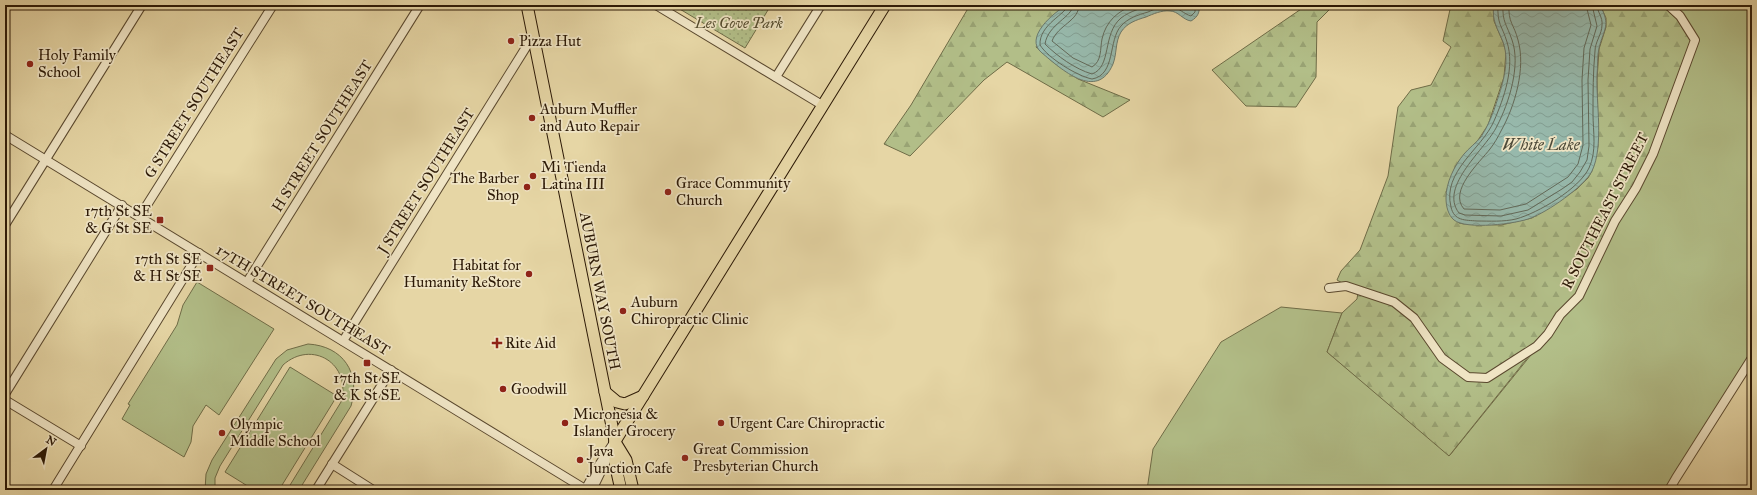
<svg xmlns="http://www.w3.org/2000/svg" width="1757" height="495" font-family="'IM FELL Great Primer',serif">
<defs>
<pattern id="forest-firs" width="22" height="20" patternUnits="userSpaceOnUse"><rect width="22" height="20" fill="#b2be88"/><path d="M5 1l3.5 6h-7zM16 11l3.5 6h-7z" fill="#99a374"/></pattern>
<pattern id="park-dots" width="8" height="8" patternUnits="userSpaceOnUse"><rect width="8" height="8" fill="#b2be88"/><path d="M2 2h.1M6 6h.1" fill="none" stroke="#99a374" stroke-width="1.8" stroke-linecap="round"/></pattern>
<pattern id="water-waves" width="16" height="10" patternUnits="userSpaceOnUse"><rect width="16" height="10" fill="#97b9ac"/><path d="M0 5q4-4 8 0t8 0" fill="none" stroke="#829e92"/></pattern>
</defs>
<rect width="100%" height="100%" fill="#e6d6a5"/>
<filter id="stains"><feTurbulence type="fractalNoise" baseFrequency=".005" numOctaves="4"/><feColorMatrix values="0 0 0 0 .2 0 0 0 0 .09 0 0 0 0 .02 0 0 0 .5 -.17"/></filter>
<radialGradient id="worn" r=".72"><stop offset=".6" stop-color="#630" stop-opacity="0"/><stop offset="1" stop-color="#630" stop-opacity=".3"/></radialGradient>
<g fill="#b2be88" stroke="#6f6c47">
<polygon points="1673,5 1752,5 1752,358 1669,490 1147,490 1153,449 1221,342 1281,307 1342,313 1327,352 1450,455 1573,303"/>
<polygon points="197,282 274,329 219,415 206,405 193,426 191,442 184,457 122,419 130,405 128,404 177,325 183,305"/>
<path d="M308,344c35,2 53,29 43,62l-52,84h-12l54,-88c11,-38 -29,-63 -58,-37l-63,101 -5,12v12h-10l1,-16 6,-14 64,-101 11,-9z"/>
<polygon points="290,367 337,396 279,490 254,490 225,472"/>
</g>
<g fill="url(#forest-firs)" stroke="#6f6c47">
<polygon points="970,5 1067,5 1036,47 1053,62 1078,79 1130,100 1103,117 1007,62 984,80 910,156 884,144 911,105"/>
<polygon points="1307,5 1334,5 1317,22 1316,77 1296,107 1246,106 1212,70"/>
<polygon points="1451,5 1494,5 1494,21 1503,42 1506,52 1504,77 1488,125 1478,140 1463,156 1455,167 1446,192 1459,223 1464,224 1501,225 1532,218 1577,189 1588,178 1592,171 1598,146 1597,80 1599,49 1606,27 1606,18 1600,5 1672,5 1695,40 1661,131 1579,296 1537,346 1449,456 1327,352 1342,313 1357,299 1358,292 1337,280 1341,271 1360,250 1388,176 1398,107 1411,90 1431,85 1451,47 1443,41"/>
</g>
<polygon fill="url(#park-dots)" stroke="#6f6c47" points="673,5 771,5 745,48"/>
<g fill="url(#water-waves)" stroke="#6c796a">
<path d="M1067,5h132c1,7 -1,12 -8,16 -8,-1 -13,-10 -21,-10 -8,-1 -17,3 -24,6 -10,3 -19,6 -25,15 -6,10 -4,22 -8,32 -16,38 -52,5 -71,-11 -19,-15 12,-41 25,-48z"/>
<path d="M1494,5h106c11,21 4,23 -1,43 -2,8 -1,18 -2,27 -1,28 7,71 -5,96 -8,16 -45,41 -61,47 -15,6 -65,12 -77,2 -6,-5 -8,-14 -8,-22 0,-15 8,-32 18,-44 5,-6 12,-11 17,-17 7,-11 12,-23 16,-36 6,-18 13,-40 6,-59 -5,-13 -12,-22 -9,-37z"/>
</g>
<g fill="none" stroke-linecap="round" stroke-linejoin="round">
<g stroke="#626959" stroke-width="1">
<path d="M1068,5c-1,9 -29,19 -28,40 8,13 37,31 52,34 24,-4 16,-39 29,-53 7,-8 17,-11 27,-14 7,-3 16,-7 24,-5 7,1 12,7 19,9l4,-4v-7"/>
<path d="M1073,5c0,12 -25,19 -28,39 12,12 30,25 47,30 20,-7 10,-40 29,-56 9,-7 21,-10 31,-13"/>
<path d="M1079,5c0,16 -21,20 -27,36l21,17 19,9c10,-6 8,-18 10,-28 4,-18 16,-28 32,-34"/>
<path d="M1498,5c-1,20 4,20 9,37 8,25 -3,56 -13,79 -12,28 -52,50 -43,86 3,14 14,13 26,14 13,0 26,1 39,-2 22,-6 63,-30 73,-51 8,-17 4,-36 4,-54 0,-21 0,-42 2,-63 0,-9 7,-17 7,-26 1,-8 -5,-13 -5,-20"/>
<path d="M1503,5c-1,17 4,20 9,35 9,25 -3,63 -15,86 -10,22 -59,60 -38,87l6,2 36,1 27,-6 34,-21 10,-7 8,-10 7,-12 2,-14 -1,-66 2,-31 7,-23 -5,-21"/>
<path d="M1509,5c-1,18 5,19 9,35 8,28 -3,66 -17,91 -3,6 -7,13 -11,18 -10,13 -42,42 -26,60l36,1 26,-6 42,-27 10,-13 5,-19 -1,-65 2,-32 7,-23 -5,-20"/>
</g>
<defs>
<g id="minor">
<polyline points="656,5 822,105"/>
<polyline points="776,77 821,5"/>
<polyline points="5,135 585,489"/>
<polyline points="140,216 273,5"/>
<polyline points="5,225 142,5"/>
<polyline points="247,282 420,5"/>
<polyline points="1329,288 1346,286 1394,302 1414,318 1442,358 1468,377 1487,378 1537,346 1548,334 1560,315 1579,296 1615,221 1636,188 1653,154 1695,40 1680,16 1668,5"/>
<polyline points="343,341 533,36"/>
<polyline points="5,394 122,205"/>
<polyline points="5,400 81,446"/>
<polyline points="332,464 373,490"/>
<polyline points="53,490 199,253"/>
<polyline points="316,490 391,370"/>
<polyline points="585,490 599,465 615,441"/>
<polyline points="592,490 608,457"/>
<polyline points="1669,490 1676,478 1752,358"/>
</g>
<g id="major">
<polyline points="527,5 615,441 615,463 621,490"/>
<polyline points="605,392 617,402 625,404 643,396"/>
<polyline points="615,441 885,5"/>
<polyline points="615,442 626,460 633,490"/>
</g>
</defs>
<use href="#minor" stroke="#5a482e" stroke-width="10"/>
<use href="#major" stroke="#2c1906" stroke-width="13"/>
<use href="#minor" stroke="#efe4c4" stroke-width="8"/>
<use href="#major" stroke="#e6d6a5" stroke-width="11"/>
</g>
<g fill="#8f2418" stroke="#efe4c4" stroke-width="1.5">
<circle cx="511" cy="41" r="4"/>
<circle cx="30" cy="64" r="4"/>
<circle cx="532" cy="118" r="4"/>
<circle cx="533" cy="176" r="4"/>
<circle cx="527" cy="187" r="4"/>
<circle cx="668" cy="192" r="4"/>
<rect x="156" y="216" width="8" height="8" rx="2"/>
<rect x="206" y="264" width="8" height="8" rx="2"/>
<circle cx="529" cy="274" r="4"/>
<circle cx="623" cy="311" r="4"/>
<path d="M495 337h4v4h4v4h-4v4h-4v-4h-4v-4h4z"/>
<rect x="363" y="359" width="8" height="8" rx="2"/>
<circle cx="503" cy="389" r="4"/>
<circle cx="565" cy="423" r="4"/>
<circle cx="721" cy="423" r="4"/>
<circle cx="222" cy="433" r="4"/>
<circle cx="685" cy="458" r="4"/>
<circle cx="580" cy="460" r="4"/>
</g>
<g text-anchor="middle" dominant-baseline="central" stroke-width="3.5" stroke-linejoin="round" paint-order="stroke">
<g font-size="15" font-style="italic" fill="#544b2d" stroke="#efe4c4">
<text x="739" y="23">Les Gove Park</text>
</g>
<g font-size="15" fill="#2c1906" stroke="#efe4c4" text-anchor="start">
<text x="519" y="41">Pizza Hut</text>
<text x="38" y="55">Holy Family<tspan x="38" dy="17">School</tspan></text>
<text x="540" y="109">Auburn Muffler<tspan x="540" dy="17">and Auto Repair</tspan></text>
<text x="541" y="167">Mi Tienda<tspan x="541" dy="17">Latina III</tspan></text>
<text x="519" y="178" text-anchor="end">The Barber<tspan x="519" dy="17">Shop</tspan></text>
<text x="676" y="183">Grace Community<tspan x="676" dy="17">Church</tspan></text>
<text x="152" y="211" text-anchor="end">17th St SE<tspan x="152" dy="17">&amp; G St SE</tspan></text>
<text x="202" y="259" text-anchor="end">17th St SE<tspan x="202" dy="17">&amp; H St SE</tspan></text>
<text x="521" y="265" text-anchor="end">Habitat for<tspan x="521" dy="17">Humanity ReStore</tspan></text>
<text x="631" y="302">Auburn<tspan x="631" dy="17">Chiropractic Clinic</tspan></text>
<text x="505" y="343">Rite Aid</text>
<text x="367" y="378" text-anchor="middle">17th St SE<tspan x="367" dy="17">&amp; K St SE</tspan></text>
<text x="511" y="389">Goodwill</text>
<text x="573" y="414">Micronesia &amp;<tspan x="573" dy="17">Islander Grocery</tspan></text>
<text x="729" y="423">Urgent Care Chiropractic</text>
<text x="230" y="424">Olympic<tspan x="230" dy="17">Middle School</tspan></text>
<text x="693" y="449">Great Commission<tspan x="693" dy="17">Presbyterian Church</tspan></text>
<text x="588" y="451">Java<tspan x="588" dy="17">Junction Cafe</tspan></text>
</g>
<g font-size="15" fill="#2c1906" stroke="#efe4c4">
<text transform="translate(194 103) rotate(-58)">G STREET SOUTHEAST</text>
<text transform="translate(322 136) rotate(-58)">H STREET SOUTHEAST</text>
<text transform="translate(426 181) rotate(-58)">J STREET SOUTHEAST</text>
<text transform="translate(1605 211) rotate(-63)">R SOUTHEAST STREET</text>
<text transform="translate(600 291) rotate(79)">AUBURN WAY SOUTH</text>
<text transform="translate(303 300) rotate(31)">17TH STREET SOUTHEAST</text>
</g>
<g font-size="16" font-style="italic" fill="#4c4938" stroke="#efe4c4">
<text x="1541" y="144">White Lake</text>
</g>
</g>
<rect width="1757" height="495" fill="none" stroke="#e6d6a5" stroke-width="20"/>
<rect x="6" y="6" width="1745" height="483" fill="none" stroke="#2c1906" stroke-width="2"/>
<rect x="10" y="10" width="1737" height="475" fill="none" stroke="#2c1906"/>
<g transform="translate(46 449) rotate(32)" stroke="#efe4c4" stroke-width="3" paint-order="stroke">
<path d="M0-3L7 15L0 10L-7 15Z" fill="#2c1906"/>
<text y="-6" font-size="11" font-weight="bold" text-anchor="middle" fill="#2c1906">N</text>
</g>
<rect width="100%" height="100%" filter="url(#stains)"/>
<rect width="100%" height="100%" fill="url(#worn)"/>
</svg>
